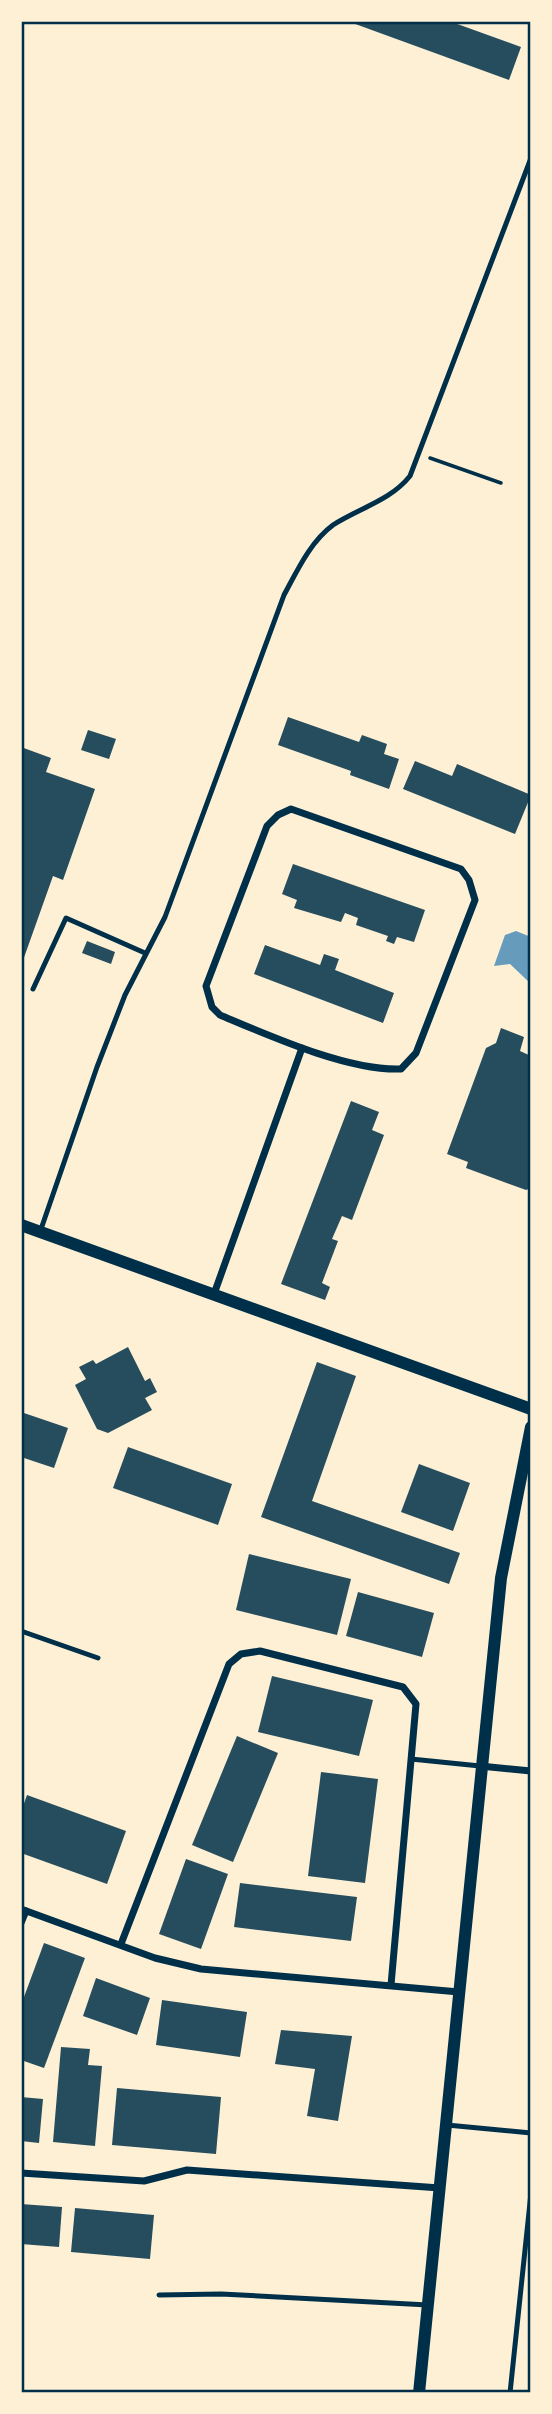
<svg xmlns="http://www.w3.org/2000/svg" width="552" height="2414" font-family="Raleway,sans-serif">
<rect width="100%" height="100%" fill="#fdf0d5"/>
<polygon fill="#669bbc" points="516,931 531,937 531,984 510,964 494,966 505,935"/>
<g fill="#264d5e">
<polygon points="347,21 449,21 521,47 509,80"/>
<polygon points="288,717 359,742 362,735 387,744 384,754 399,759 389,789 350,775 351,771 278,745"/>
<polygon points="88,730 116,739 109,759 81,750"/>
<polygon points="21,747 51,758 46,772 95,789 63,880 53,876 21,966"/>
<polygon points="415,761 452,776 457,764 531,795 515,834 403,789"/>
<polygon points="293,864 425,910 414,942 397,937 394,944 386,941 388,936 356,925 358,918 345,913 341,922 294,908 297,900 282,894"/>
<polygon points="87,941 115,952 111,964 82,953"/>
<polygon points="265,945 320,965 324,954 339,959 335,970 394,993 383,1023 254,974"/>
<polygon points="501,1028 524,1037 520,1051 531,1056 531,1188 526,1190 466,1168 468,1162 447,1154 486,1048 496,1043"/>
<polygon points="351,1101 379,1112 372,1130 384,1135 352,1220 342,1216 332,1239 338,1241 322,1283 330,1287 325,1300 281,1284"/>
<polygon points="128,1347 145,1381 150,1378 157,1392 145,1398 152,1410 108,1433 97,1429 75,1385 86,1379 79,1367 93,1360 96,1364"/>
<polygon points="317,1362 356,1376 312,1501 460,1553 449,1584 261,1517"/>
<polygon points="21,1412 68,1428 54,1468 21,1457"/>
<polygon points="128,1447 232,1484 218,1525 113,1488"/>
<polygon points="419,1464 470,1483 453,1531 401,1512"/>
<polygon points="249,1554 351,1579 337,1635 236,1610"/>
<polygon points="358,1592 434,1613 422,1657 346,1636"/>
<polygon points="272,1676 373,1700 359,1756 258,1732"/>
<polygon points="237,1736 278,1753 233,1862 192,1845"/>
<polygon points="321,1772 378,1779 365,1883 308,1876"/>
<polygon points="27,1795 126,1831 107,1884 21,1853 21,1812"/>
<polygon points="186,1859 228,1874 201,1949 159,1934"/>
<polygon points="240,1883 357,1897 351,1941 234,1927"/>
<polygon points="44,1943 85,1958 44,2068 21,2060 21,2005"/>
<polygon points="96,1978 150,1998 137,2035 83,2016"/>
<polygon points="162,2000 247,2012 240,2057 156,2045"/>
<polygon points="281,2030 352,2036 338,2121 307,2116 315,2069 275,2064"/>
<polygon points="61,2047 90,2049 88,2065 102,2066 95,2146 53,2142"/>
<polygon points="117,2088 221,2097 216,2154 112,2145"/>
<polygon points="21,2097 43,2099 39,2143 21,2141"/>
<polygon points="21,2204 62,2207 59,2247 21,2244"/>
<polygon points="75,2208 154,2215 150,2259 71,2252"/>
</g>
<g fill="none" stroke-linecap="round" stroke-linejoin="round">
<polyline stroke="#003049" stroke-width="3.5" points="430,458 501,483"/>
<g stroke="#003049" stroke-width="5">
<polyline points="33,989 66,918 145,953"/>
<path d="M40,1232l57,-165 28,-72 40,-78 119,-322c13,-24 26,-53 49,-70 26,-17 57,-24 77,-49l121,-318"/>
<polyline points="21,1631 98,1658"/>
<polyline points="411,1759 480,1766"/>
<polyline points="447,2125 531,2133"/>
<polyline points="159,2295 221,2294 428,2305"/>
<polyline points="510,2393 531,2193"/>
</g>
<g stroke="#003049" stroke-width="7">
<path d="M291,809l170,60 8,11 6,20 -59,153 -15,16c-53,2 -131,-33 -181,-54l-8,-8 -6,-21 61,-160 11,-11z"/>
<polyline points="214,1294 302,1048"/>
<polyline points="480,1766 531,1771"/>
<polyline points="21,1909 155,1958 201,1969 459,1992"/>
<polyline points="21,1923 26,1911"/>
<polyline points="121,1944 229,1664 241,1654 260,1651 403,1687 416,1704 391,1985"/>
<polyline points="21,2173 144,2181 187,2170 440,2188"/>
</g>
<g stroke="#003049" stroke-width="12">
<polyline points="21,1225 531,1409"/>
<polyline points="419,2393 501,1578 531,1427"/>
</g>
</g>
<rect width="552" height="2414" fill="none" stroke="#fdf0d5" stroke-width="46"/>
<rect x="23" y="23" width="506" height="2368" fill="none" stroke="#003049" stroke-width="2.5"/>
</svg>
